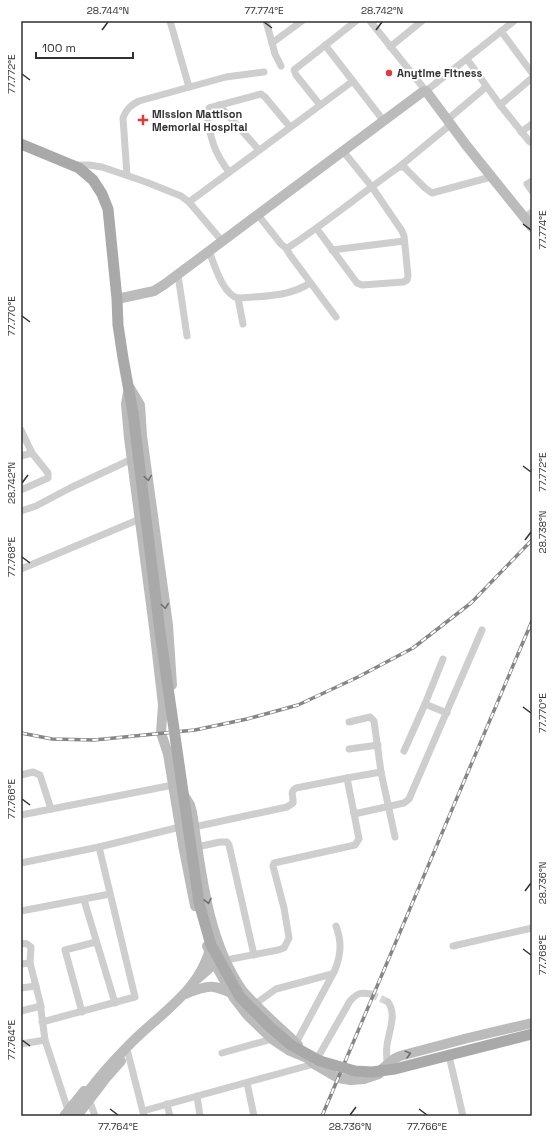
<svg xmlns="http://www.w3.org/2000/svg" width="553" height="1137" font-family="'Space Grotesk',sans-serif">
<rect width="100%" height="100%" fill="#fff"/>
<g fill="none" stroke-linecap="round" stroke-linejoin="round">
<polyline stroke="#d6d6d6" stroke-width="7" stroke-dasharray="7 3.5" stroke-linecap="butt" points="371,994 388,1002"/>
<g stroke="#cecece" stroke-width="7">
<polyline points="170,21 189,87"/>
<polyline points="266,21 275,54 281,66"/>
<polyline points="370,21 426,91 514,21"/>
<polyline points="501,31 532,73"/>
<polyline points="272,43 302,21"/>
<polyline points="325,45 383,120"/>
<polyline points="390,47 422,21"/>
<polyline points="467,59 500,105"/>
<polyline points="532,78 500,105 529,141 532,143"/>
<polyline points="219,105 259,150"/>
<polyline points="320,105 296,75 294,70 356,21"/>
<polyline points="447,120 486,87"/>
<polyline points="521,132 532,124"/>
<polyline points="74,165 89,165 102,167 146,182 181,196 189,202 222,241"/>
<polyline points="399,167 450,125"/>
<path d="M229,172c-15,-20 -18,-32 -22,-56v-4l2,-4 52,-14 4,3 25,30"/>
<path d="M127,175l-4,-57c3,-9 8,-13 16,-17l87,-24 38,-5"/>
<polyline points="532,181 527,184 532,191"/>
<polyline points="189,202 353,81"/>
<path d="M258,215l23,29 5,4 3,-1c38,-25 73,-54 110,-80h3l3,1 20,20 7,5 59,-16"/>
<polyline points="524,218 532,212"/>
<polyline points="317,229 357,283 362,285 403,282 407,280 408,276 404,236 402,231 372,187 343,151"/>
<polyline points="286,248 290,255 336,317"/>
<polyline points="332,250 404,241"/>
<path d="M209,251c5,13 14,44 29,47 25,-2 51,-1 72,-15"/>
<polyline points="178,275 187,336"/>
<polyline points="238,298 243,324"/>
<polyline points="21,430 32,453 21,456"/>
<polyline points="21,490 48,478 48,473 32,453"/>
<polyline points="21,511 36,506 70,488 132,459"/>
<polyline points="21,569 140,519"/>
<polyline points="443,659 425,704 447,713"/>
<polyline points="349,722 370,717 374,721 381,772"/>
<polyline points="349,749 378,745"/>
<polyline points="404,751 425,704"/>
<polyline points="21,775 33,772 40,775 51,809"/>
<polyline points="354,814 404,803 409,799 482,630"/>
<polyline points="21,815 173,785"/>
<path d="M194,827l93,-20 6,-4c1,-6 -4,-11 3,-15l51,-10"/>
<polyline points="197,847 220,842 227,842 229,845 254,955"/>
<polyline points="21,863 99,847 180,827"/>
<polyline points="84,900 115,1003"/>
<polyline points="21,911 110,894"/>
<polyline points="21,943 27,944 31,947 30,963 40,1002 45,1040 68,1110"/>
<polyline points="453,946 532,928"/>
<polyline points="226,960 278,950 284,948 289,938 284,908 273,866 274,863 355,845 359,839 347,778 381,772 395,837"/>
<polyline points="21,964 30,963"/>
<polyline points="21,988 36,986"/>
<polyline points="255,1004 276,989 332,974"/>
<polyline points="21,1011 41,1006"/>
<polyline points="82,1012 65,950 96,942"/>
<polyline points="42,1022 135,997 99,847"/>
<path d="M296,1043l39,-73c6,-16 7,-28 1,-44"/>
<polyline points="21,1044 45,1040"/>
<polyline points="128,1053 144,1116"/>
<polyline points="222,1053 272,1039"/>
<polyline points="450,1060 463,1116"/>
<path d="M387,1064c0,-6 -1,-13 0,-19 2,-14 10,-31 1,-43"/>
<polyline points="247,1083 254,1116"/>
<polyline points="197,1096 200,1116"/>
<polyline points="89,1099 95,1116"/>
<polyline points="167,1104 170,1116"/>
<path d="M143,1111l171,-47 36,-63c7,-8 11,-9 21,-7"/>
</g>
<g stroke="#bbb" stroke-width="10">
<polyline points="117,299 154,291 165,284 421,93 426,91 466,145 532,227"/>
<polyline points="130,388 140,405 142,436 168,625 172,685"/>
<polyline points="128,392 126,404 129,438 154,627 163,705 161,733 168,754 183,845 195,906"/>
<path d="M185,797l5,8 2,7c9,58 15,128 50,178 3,4 8,9 12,13 14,15 30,28 44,42"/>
<polyline points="207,946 214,962 234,998 248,1016 272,1039 290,1051 307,1058 314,1064 338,1078 351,1080 364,1079 379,1074"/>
<polyline points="196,980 220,959"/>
<polyline points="377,1073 394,1059 400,1056 468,1038 532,1023"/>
<polyline points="64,1116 84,1091"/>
<polyline points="77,1116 106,1078 121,1061"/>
</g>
<polyline stroke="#a9a9a9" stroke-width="11" points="21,144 79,168 93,180 102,194 108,209 117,299 118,325 123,358 133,413"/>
<defs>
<g id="rail">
<polyline points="21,733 52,739 94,740 195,730 247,719 298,705 358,677 413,648 471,603 532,540"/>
<polyline points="322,1116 532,621"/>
</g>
</defs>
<use href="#rail" stroke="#868686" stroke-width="3.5"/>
<use href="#rail" stroke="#fff" stroke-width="2" stroke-dasharray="6" stroke-linecap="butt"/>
<g stroke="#bbb" stroke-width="10">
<path d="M185,994c27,-11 29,-9 55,3"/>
<path d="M71,1116c17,-27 38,-51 60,-73 31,-31 70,-53 80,-98"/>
</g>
<polyline stroke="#a9a9a9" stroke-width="11" points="133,413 160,632 199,903 211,945 240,997 271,1028 291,1045 320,1061 355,1071 372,1072 395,1069 532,1034"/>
</g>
<defs><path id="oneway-chevron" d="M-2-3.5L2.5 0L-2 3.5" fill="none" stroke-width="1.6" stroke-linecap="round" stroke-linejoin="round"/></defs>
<g stroke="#6f6f6f">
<use href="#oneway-chevron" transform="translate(148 478) rotate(82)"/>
<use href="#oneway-chevron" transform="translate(165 606) rotate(82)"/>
<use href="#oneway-chevron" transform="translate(208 901) rotate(78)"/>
<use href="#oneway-chevron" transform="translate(408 1054) rotate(-15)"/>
</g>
<path fill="none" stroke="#313131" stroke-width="1.5" d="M264,22l8,6M102,30l6,-8M376,30l6,-8M22,74l8,6M523,224l8,6M22,316l8,6M523,466l8,6M22,483l6,-8M525,540l6,-8M22,557l8,6M523,707l8,6M22,799l8,6M525,891l6,-8M523,949l8,6M22,1040l8,6M110,1109l8,6M419,1109l8,6M350,1115l6,-8"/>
<g fill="#e4383c" stroke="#fff" stroke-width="1.5">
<circle cx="389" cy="73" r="4"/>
<path d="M141 114h4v4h4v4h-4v4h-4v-4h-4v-4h4z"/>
</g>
<g text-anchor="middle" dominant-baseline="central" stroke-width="4" stroke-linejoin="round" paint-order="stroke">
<g font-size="11" font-weight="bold" fill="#313131" stroke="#fff" text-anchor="start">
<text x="397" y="73">Anytime Fitness</text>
<text x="152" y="114">Mission Mattison<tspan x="152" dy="13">Memorial Hospital</tspan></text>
</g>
</g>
<rect width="553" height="1137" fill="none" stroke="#ffffff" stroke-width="44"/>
<path d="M36 52v6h97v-6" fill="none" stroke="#313131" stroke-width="2"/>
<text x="42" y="52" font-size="12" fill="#313131" stroke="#ffffff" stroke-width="3" paint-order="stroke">100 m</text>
<rect x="22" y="22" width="509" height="1093" fill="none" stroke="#313131" stroke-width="1.5"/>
<g font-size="10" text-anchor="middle" fill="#313131">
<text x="108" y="14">28.744°N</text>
<text x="264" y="14">77.774°E</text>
<text x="382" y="14">28.742°N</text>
<text transform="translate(11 74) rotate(-90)" y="4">77.772°E</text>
<text transform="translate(542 230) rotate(-90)" y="4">77.774°E</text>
<text transform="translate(11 316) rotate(-90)" y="4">77.770°E</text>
<text transform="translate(542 472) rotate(-90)" y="4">77.772°E</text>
<text transform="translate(11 483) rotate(-90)" y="4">28.742°N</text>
<text transform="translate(542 532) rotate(-90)" y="4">28.738°N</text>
<text transform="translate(11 557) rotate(-90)" y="4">77.768°E</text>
<text transform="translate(542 713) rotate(-90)" y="4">77.770°E</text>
<text transform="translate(11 799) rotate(-90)" y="4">77.766°E</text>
<text transform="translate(542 883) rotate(-90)" y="4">28.736°N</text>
<text transform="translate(542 955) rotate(-90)" y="4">77.768°E</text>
<text transform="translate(11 1040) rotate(-90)" y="4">77.764°E</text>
<text x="118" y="1130">77.764°E</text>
<text x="350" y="1130">28.736°N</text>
<text x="427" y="1130">77.766°E</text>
</g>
</svg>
